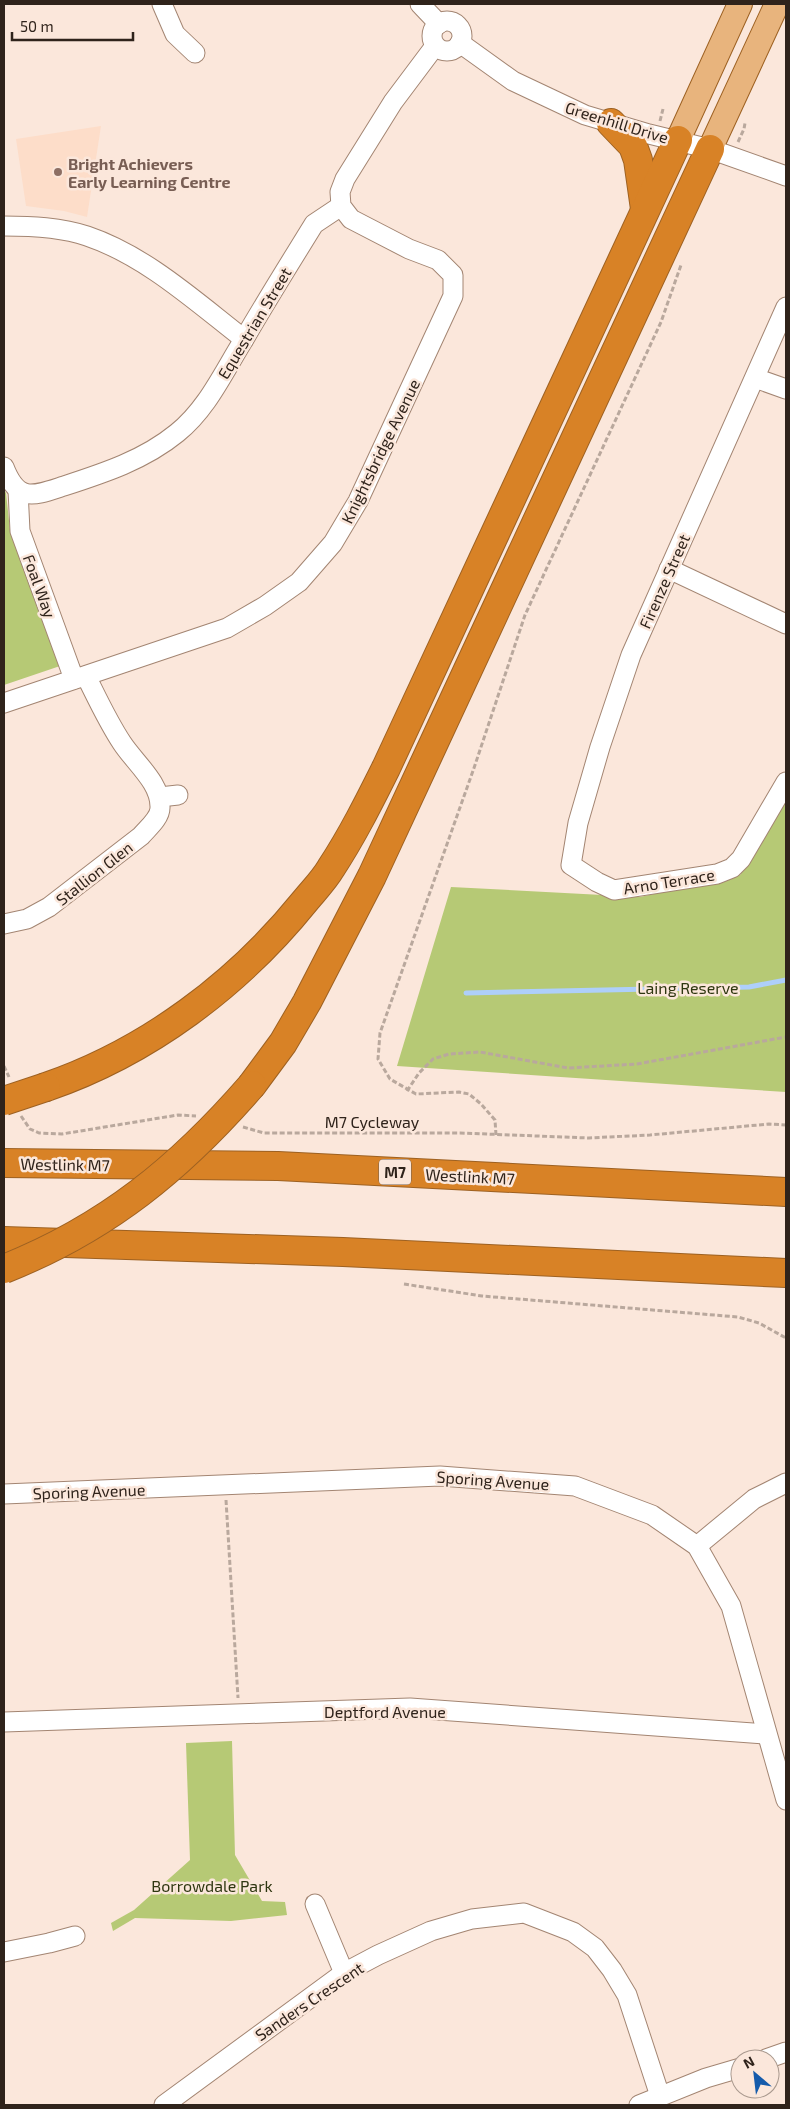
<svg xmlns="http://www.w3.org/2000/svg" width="790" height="2109" font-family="'Exo 2',sans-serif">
<rect width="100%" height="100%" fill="#fbe7db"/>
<polygon fill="#fdddc9" points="101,126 87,217 64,211 26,206 16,139"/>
<g fill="#b6c975">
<polygon points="4,490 6,493 10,530 63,665 4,685"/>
<polygon points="786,802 786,1092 397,1066 451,887 640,897 740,875"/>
<polygon points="232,1741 235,1855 262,1901 285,1902 287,1915 231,1921 135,1918 113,1931 111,1923 134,1910 190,1860 186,1743"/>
</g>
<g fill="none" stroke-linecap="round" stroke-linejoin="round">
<polyline stroke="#aecffa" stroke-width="5" points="466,993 749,987 786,980"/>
<defs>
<g id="minor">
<polyline points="162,4 175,34 195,53"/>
<polyline points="420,4 439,24"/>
<circle cx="447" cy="36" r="15"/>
<polyline points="460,43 513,81 585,115 649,134 710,149 786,176"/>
<path d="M4,226c27,0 57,1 83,10 59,20 108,65 157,103"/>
<polyline points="786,307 631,655 600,747 578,823 571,865 597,882 614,890 717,874 732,868 741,859 786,782"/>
<polyline points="755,378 786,389"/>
<path d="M4,467c14,36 29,29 60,19 40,-13 80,-26 113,-53 30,-24 46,-60 66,-92 23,-40 47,-78 71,-117l27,-18"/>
<polyline points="18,490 20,531 74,679"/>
<polyline points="669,569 786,624"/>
<polyline points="4,703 227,628 265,606 299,582 333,543 358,501 453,296 453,275 438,260 409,249 351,219 341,206 340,192 345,179 393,102 435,46"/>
<polyline points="160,797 178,795"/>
<path d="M4,924l23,-5 22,-12 92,-71c7,-8 19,-18 19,-28 1,-25 -25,-45 -38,-65 -14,-21 -25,-45 -36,-67"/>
<polyline points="4,1494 440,1476 575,1486 652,1515 697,1546 731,1606 786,1800"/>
<polyline points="697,1546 754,1499 786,1483"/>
<polyline points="4,1722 410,1708 766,1734"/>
<polyline points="315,1904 344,1973"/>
<polyline points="4,1952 49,1943 75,1936"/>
<polyline points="766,2059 786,2052"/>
<polyline points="164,2105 344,1973 378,1955 431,1931 472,1919 524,1913 573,1932 595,1948 612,1970 627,1995 660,2096"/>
<polyline points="639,2105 706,2078 740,2068"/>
</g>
<g id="major">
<polyline points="678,140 740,4"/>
<polyline points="710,149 777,4"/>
</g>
<g id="highway">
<polyline points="611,123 633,146 638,160 645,209"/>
<polyline points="252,1085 283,1043 307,1002 372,876 710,149"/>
<path d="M46,1087c102,-35 192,-103 259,-186 9,-11 19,-21 26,-33 21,-32 38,-66 55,-100l292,-628"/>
<polyline points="4,1163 278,1166 786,1192"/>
<polyline points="4,1241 343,1252 786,1273"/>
</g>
</defs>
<use href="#minor" stroke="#a38572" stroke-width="21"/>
<use href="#major" stroke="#9d6122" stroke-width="26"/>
<use href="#highway" stroke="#9d6122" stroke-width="30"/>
<g stroke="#b9a89d" stroke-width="3" stroke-dasharray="5 2.5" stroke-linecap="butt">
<polyline points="660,121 663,109"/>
<polyline points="738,142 744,129 745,123"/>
<polyline points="4,1066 9,1077"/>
<polyline points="407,1091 419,1073 433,1059 449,1054 480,1052 568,1068 637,1064 786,1037"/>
<polyline points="21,1116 30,1129 39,1133 62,1134 178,1115 196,1116"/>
<polyline points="243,1127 264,1133 460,1133 589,1138 650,1135 769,1124 786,1125"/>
<polyline points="496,1135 495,1120 481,1104 469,1094 459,1092 416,1094 390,1079 378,1059 380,1033 474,768 525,615 661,322 681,265"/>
<polyline points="404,1284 482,1296 738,1317 759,1323 786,1338"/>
<polyline points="226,1500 238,1698"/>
</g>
<use href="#minor" stroke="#fff" stroke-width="19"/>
<use href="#major" stroke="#e8b47d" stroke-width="24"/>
<use href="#highway" stroke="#d88226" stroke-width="28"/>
<defs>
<g id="highway-bridge">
<polyline points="4,1101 46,1087"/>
<path d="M4,1269c103,-41 176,-101 248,-184"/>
</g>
</defs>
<use href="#highway-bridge" stroke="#9d6122" stroke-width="30" stroke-linecap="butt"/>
<use href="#highway-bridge" stroke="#d88226" stroke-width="28"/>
</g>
<circle fill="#8d6e63" stroke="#fbe7db" stroke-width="2" cx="58" cy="172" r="5"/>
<g text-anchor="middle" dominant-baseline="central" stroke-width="5" stroke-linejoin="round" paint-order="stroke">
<rect fill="#fbe7db" stroke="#6c5e55" stroke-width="1" x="379" y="1159.5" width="32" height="25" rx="4"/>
<g font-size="15" font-weight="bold" fill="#2f231b">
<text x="395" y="1172">M7</text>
</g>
<g font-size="16" fill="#2f231b" stroke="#fbe7db">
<text transform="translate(617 122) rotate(17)">Greenhill Drive</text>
<text transform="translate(254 323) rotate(-59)">Equestrian Street</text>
<text transform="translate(380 451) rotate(-64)">Knightsbridge Avenue</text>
<text transform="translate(664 581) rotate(-66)">Firenze Street</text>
<text transform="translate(40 586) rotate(70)">Foal Way</text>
<text transform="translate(94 873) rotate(-38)">Stallion Glen</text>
<text transform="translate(669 881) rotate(-9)">Arno Terrace</text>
<text x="372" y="1121">M7 Cycleway</text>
<text transform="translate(65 1164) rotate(1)">Westlink M7</text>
<text transform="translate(470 1176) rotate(3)">Westlink M7</text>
<text transform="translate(493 1480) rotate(4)">Sporing Avenue</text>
<text transform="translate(89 1491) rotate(-2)">Sporing Avenue</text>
<text x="385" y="1711">Deptford Avenue</text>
<text transform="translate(309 2001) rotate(-34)">Sanders Crescent</text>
</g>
<g font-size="16" font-weight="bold" fill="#785e54" stroke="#fbe7db" text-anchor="start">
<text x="68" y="163">Bright Achievers<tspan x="68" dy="18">Early Learning Centre</tspan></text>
</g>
<g font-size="16" fill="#2e3610" stroke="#fbe7db">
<text x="688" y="987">Laing Reserve</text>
<text x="212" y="1885">Borrowdale Park</text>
</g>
</g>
<rect width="790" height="2109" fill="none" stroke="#2f231b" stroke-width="10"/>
<g transform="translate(755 2074) rotate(332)"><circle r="24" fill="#fbe7db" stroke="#a9998e"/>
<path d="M0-4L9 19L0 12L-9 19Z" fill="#155bab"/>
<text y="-8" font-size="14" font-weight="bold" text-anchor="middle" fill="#2f231b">N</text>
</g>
<path d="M12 32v8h121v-8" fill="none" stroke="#2f231b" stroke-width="2.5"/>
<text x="20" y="32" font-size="15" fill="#2f231b" stroke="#fbe7db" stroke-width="4" paint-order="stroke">50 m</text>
</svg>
